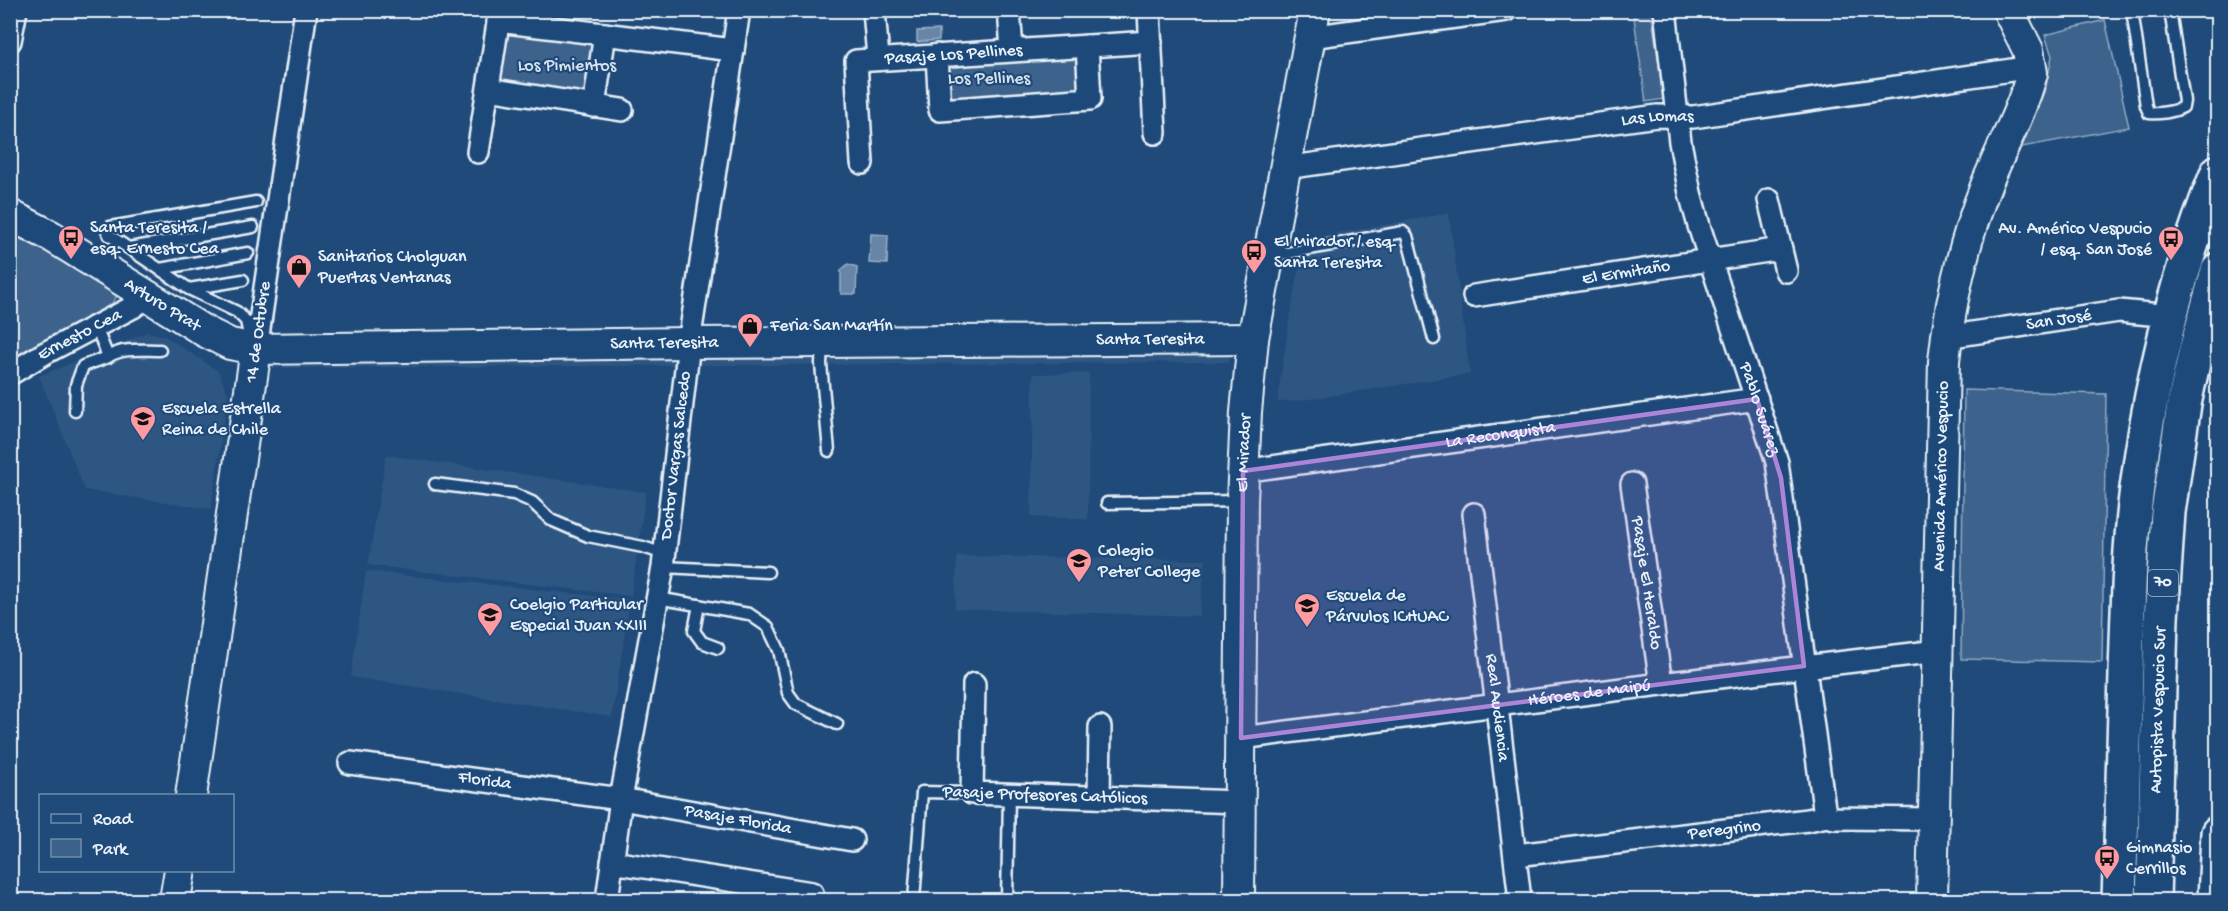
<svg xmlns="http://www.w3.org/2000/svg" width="2228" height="911" font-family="'Gochi Hand',sans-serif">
<rect width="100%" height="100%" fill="#1f4a7a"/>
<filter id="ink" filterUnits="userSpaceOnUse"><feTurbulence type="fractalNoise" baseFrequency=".0167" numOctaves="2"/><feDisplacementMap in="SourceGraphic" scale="12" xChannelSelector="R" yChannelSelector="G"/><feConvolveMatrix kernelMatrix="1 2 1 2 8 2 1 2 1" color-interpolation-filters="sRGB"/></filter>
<g filter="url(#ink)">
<g fill="#2e5683">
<polygon points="1449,213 1470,374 1297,401 1277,402 1289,321 1305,239"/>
<polygon points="1237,324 1228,362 266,368 272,335 674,328"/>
<polygon points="148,332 165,336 218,371 228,394 211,509 85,490 39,376"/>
<polygon points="1089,373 1088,519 1031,517 1033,374"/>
<polygon points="386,455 646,492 631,596 368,565"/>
<polygon points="957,556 1206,560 1199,616 955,609"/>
<polygon points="366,571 630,600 612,717 351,677"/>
</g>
<g fill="#3c628c" stroke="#92aac2" stroke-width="1.5">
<polygon points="1633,11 1651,11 1664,99 1646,102"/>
<polygon points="2105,20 2129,127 2022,147 2046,87 2052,56 2045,35"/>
<polygon points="507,29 601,41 591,100 498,83"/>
<polygon points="1086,48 1089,98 942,108 939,56"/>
<polygon points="10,228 118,294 111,305 11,364"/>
<polygon points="1964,390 2106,394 2102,662 1961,659"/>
</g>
<g fill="#6685a7" stroke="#9ab0c7" stroke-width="1.5">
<polygon points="939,30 939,40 917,42 917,31"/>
<polygon points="871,234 888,235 887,264 869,263"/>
<polygon points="848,264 857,267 856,294 841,294 841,270"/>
</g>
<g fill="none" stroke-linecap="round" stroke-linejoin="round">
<defs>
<g id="lane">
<path d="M2132,10l14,96 3,7c10,1 25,-1 34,-6l1,-6 -14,-91"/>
<polyline points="129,248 253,227"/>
<polyline points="1271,256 1403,232 1407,236 1434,339"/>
<polyline points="160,269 248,253"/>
<polyline points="189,289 243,280"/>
<path d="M96,327l12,30c15,-10 34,-7 52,-7"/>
<polyline points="822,343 821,364 829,451"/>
<polyline points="251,345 246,321 237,312 189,289 109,235 107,230 110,227 256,202"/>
<polyline points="75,411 76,385 83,366 108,357"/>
<polyline points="435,484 514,494 532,502 551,520 588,536 643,547 664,554"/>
<polyline points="1107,503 1242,501"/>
<polyline points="663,567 768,572"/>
<polyline points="657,598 749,614 768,627 779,650 788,693 796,704 837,724"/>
<polyline points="699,605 694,631 702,642 718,648"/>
<polyline points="914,900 922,792 972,793"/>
<polyline points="1007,900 1009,795"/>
</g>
<g id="street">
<polyline points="874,10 878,58"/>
<polyline points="1009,10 1012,50"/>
<polyline points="1149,10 1155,133"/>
<path id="s1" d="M1665,10l15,132 10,51 9,33 78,236 47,346 3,8"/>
<polyline points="498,21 733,50"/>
<polyline points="1310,37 1506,10"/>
<polyline points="10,41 16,10"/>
<polyline points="937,55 940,110 1090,99 1087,46"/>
<polyline points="488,89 622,110"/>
<polyline points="594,106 605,34"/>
<polyline points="478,152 500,10"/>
<path id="s2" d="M862,163l-6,-102 295,-19"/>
<path id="s3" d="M1285,168l372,-52 36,1 339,-50"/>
<polyline points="1769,200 1786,271"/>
<path id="s4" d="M1474,296l307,-47"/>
<path id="s5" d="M1946,337l173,-26 51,5"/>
<polyline points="256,349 306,10"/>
<path id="s6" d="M10,374l35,-21 88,-46 15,-11"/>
<path id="s7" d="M1243,471l514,-72"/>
<path id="s8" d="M1632,484l29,200"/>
<path id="s9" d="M1474,514l46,386"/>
<polyline points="974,684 972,793 1240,802"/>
<path id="s10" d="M1241,738l420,-54 277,-33"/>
<path id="s11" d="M350,763l271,36 231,41"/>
<polyline points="1099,797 1100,727"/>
<path id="s12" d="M1516,855l292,-35 19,-4 7,2 100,1"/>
<polyline points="612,862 812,893"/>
<path id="s13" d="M607,900l14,-101 42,-232 26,-224 50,-333"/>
</g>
<g id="secondary">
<path id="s14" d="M10,215l41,21 153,95 26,13 26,5 433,-6 564,-4"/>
<polyline points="191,796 256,349"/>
<polyline points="175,900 180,870"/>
<path id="s15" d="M1239,900l3,-399 4,-89 7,-73 62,-329"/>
<path id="s16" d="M1932,900l12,-539c6,-62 20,-120 43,-178 15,-36 35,-72 45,-110l-4,-23 -20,-40"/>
</g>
<path id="primary" d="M2119,900c3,-75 5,-151 7,-226 2,-62 3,-124 11,-186 14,-108 40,-215 81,-316"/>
<g id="highway">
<path id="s17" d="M2153,900l8,-281 7,-107 16,-108 12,-54 22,-79"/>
<polyline points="2215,900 2218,833"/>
</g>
</defs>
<use href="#lane" stroke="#e8f1f8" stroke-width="15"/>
<use href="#street" stroke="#e8f1f8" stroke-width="26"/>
<use href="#secondary" stroke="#e8f1f8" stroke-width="34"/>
<use href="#primary" stroke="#e8f1f8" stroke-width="38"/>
<use href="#highway" stroke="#e8f1f8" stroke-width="38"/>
<use href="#lane" stroke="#1f4a7a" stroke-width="10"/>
<use href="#street" stroke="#1f4a7a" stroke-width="21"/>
<use href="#secondary" stroke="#1f4a7a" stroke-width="30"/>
<use href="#primary" stroke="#1f4a7a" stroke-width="33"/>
<use href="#highway" stroke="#1f4a7a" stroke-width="33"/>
</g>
</g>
<path fill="#ac85d9" fill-opacity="0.2" stroke="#ac85d9" stroke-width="4.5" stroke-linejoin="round" d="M1757,399l24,79 23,188 -563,72 2,-267z"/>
<defs>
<symbol id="bus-pin" viewBox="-11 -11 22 30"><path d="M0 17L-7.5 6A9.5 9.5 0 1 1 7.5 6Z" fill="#ff9aa2" stroke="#1f4a7a"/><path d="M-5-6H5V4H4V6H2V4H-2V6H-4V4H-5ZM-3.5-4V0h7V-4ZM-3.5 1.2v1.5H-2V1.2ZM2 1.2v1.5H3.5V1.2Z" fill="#111"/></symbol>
<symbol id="shop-pin" viewBox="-11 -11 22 30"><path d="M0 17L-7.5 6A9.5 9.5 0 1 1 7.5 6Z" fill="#ff9aa2" stroke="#1f4a7a"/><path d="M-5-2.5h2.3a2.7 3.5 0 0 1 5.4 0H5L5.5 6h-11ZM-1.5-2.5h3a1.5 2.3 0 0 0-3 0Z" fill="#111"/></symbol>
<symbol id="school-pin" viewBox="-11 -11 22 30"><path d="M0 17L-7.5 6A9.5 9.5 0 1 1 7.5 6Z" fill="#ff9aa2" stroke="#1f4a7a"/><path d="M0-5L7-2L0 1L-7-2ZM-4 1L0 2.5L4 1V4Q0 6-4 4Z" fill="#111"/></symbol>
</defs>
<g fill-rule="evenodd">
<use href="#bus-pin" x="56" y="223" width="30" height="40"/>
<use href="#bus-pin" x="2156" y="224" width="30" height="40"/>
<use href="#bus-pin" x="1239" y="237" width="30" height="40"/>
<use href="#shop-pin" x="284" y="252" width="30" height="40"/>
<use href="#shop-pin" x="735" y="311" width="30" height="40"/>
<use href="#school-pin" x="128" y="404" width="30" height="40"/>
<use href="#school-pin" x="1064" y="546" width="30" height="40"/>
<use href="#school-pin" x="1292" y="591" width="30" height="40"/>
<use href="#school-pin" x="475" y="600" width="30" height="40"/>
<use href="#bus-pin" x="2092" y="843" width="30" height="40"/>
</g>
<g text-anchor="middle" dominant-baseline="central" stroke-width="4.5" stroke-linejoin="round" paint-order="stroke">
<rect fill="#1f4a7a" stroke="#acbfd2" stroke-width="1.5" x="2148" y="570" width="30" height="26" rx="4.5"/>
<g font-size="16" font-weight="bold" fill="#e8f1f8">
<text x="2163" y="583">70</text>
</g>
<g font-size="18" fill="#e8f1f8" stroke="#1f4a7a">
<text stroke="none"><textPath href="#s2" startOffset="200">Pasaje Los Pellines</textPath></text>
<text stroke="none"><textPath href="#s3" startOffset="376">Las Lomas</textPath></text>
<text stroke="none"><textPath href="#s4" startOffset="154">El Ermitaño</textPath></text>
<text stroke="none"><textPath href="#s14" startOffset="177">Arturo Prat</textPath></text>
<text stroke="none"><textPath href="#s5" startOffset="114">San José</textPath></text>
<text transform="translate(259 332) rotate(-82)">14 de Octubre</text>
<text stroke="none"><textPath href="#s6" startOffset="80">Ernesto Cea</textPath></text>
<text stroke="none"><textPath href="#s14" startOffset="1176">Santa Teresita</textPath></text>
<text stroke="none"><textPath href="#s14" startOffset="690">Santa Teresita</textPath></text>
<text stroke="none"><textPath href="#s1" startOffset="412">Pablo Suárez</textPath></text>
<text stroke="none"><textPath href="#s7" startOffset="260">La Reconquista</textPath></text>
<text stroke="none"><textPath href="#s15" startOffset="447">El Mirador</textPath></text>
<text stroke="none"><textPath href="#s13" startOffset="450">Doctor Vargas Salcedo</textPath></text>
<text stroke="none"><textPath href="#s16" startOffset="424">Avenida Américo Vespucio</textPath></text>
<text stroke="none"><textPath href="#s8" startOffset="100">Pasaje El Heraldo</textPath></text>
<text stroke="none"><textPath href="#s10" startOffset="351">Héroes de Maipú</textPath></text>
<text stroke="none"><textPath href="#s9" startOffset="195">Real Audiencia</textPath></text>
<text stroke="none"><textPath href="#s17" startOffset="190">Autopista Vespucio Sur</textPath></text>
<text stroke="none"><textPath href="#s11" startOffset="136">Florida</textPath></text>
<text transform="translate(1045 796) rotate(2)">Pasaje Profesores Católicos</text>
<text stroke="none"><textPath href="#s11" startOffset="392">Pasaje Florida</textPath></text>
<text stroke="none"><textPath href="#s12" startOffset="210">Peregrino</textPath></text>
</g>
<g font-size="18" fill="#d7e3ed" stroke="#1f4a7a">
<text x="567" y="66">Los Pimientos</text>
<text x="989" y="79">Los Pellines</text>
</g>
<g font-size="18" fill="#e8f1f8" stroke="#1f4a7a" text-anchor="start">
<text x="90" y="228">Santa Teresita /<tspan x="90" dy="21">esq. Ernesto Cea</tspan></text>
<text x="2152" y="229" text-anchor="end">Av. Américo Vespucio<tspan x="2152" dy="21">/ esq. San José</tspan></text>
<text x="1274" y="242">El Mirador / esq.<tspan x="1274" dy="21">Santa Teresita</tspan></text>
<text x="318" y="257">Sanitarios Cholguan<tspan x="318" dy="21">Puertas Ventanas</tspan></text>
<text x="770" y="326">Feria San Martín</text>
<text x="162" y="409">Escuela Estrella<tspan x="162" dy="21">Reina de Chile</tspan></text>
<text x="1098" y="551">Colegio<tspan x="1098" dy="21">Peter College</tspan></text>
<text x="1326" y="596">Escuela de<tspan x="1326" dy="21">Párvulos ICHUAC</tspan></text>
<text x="510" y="605">Coelgio Particular<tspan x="510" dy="21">Especial Juan XXIII</tspan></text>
<text x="2126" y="848">Gimnasio<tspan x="2126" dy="21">Cerrillos</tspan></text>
</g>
</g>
<rect width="2228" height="911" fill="none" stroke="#1f4a7a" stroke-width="36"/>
<rect x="18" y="18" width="2192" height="875" fill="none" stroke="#e8f1f8" stroke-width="2" filter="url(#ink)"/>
<rect x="39" y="794" width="195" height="78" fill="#1f4a7a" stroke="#6f8dac" stroke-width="1.5"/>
<rect x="51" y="814" width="30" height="9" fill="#1f4a7a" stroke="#6f8dac" stroke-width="1.5"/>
<text x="93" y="824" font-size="18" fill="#e8f1f8">Road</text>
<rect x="51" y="839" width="30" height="18" fill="#3c628c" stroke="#6f8dac" stroke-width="1.5"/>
<text x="93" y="854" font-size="18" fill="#e8f1f8">Park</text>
</svg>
